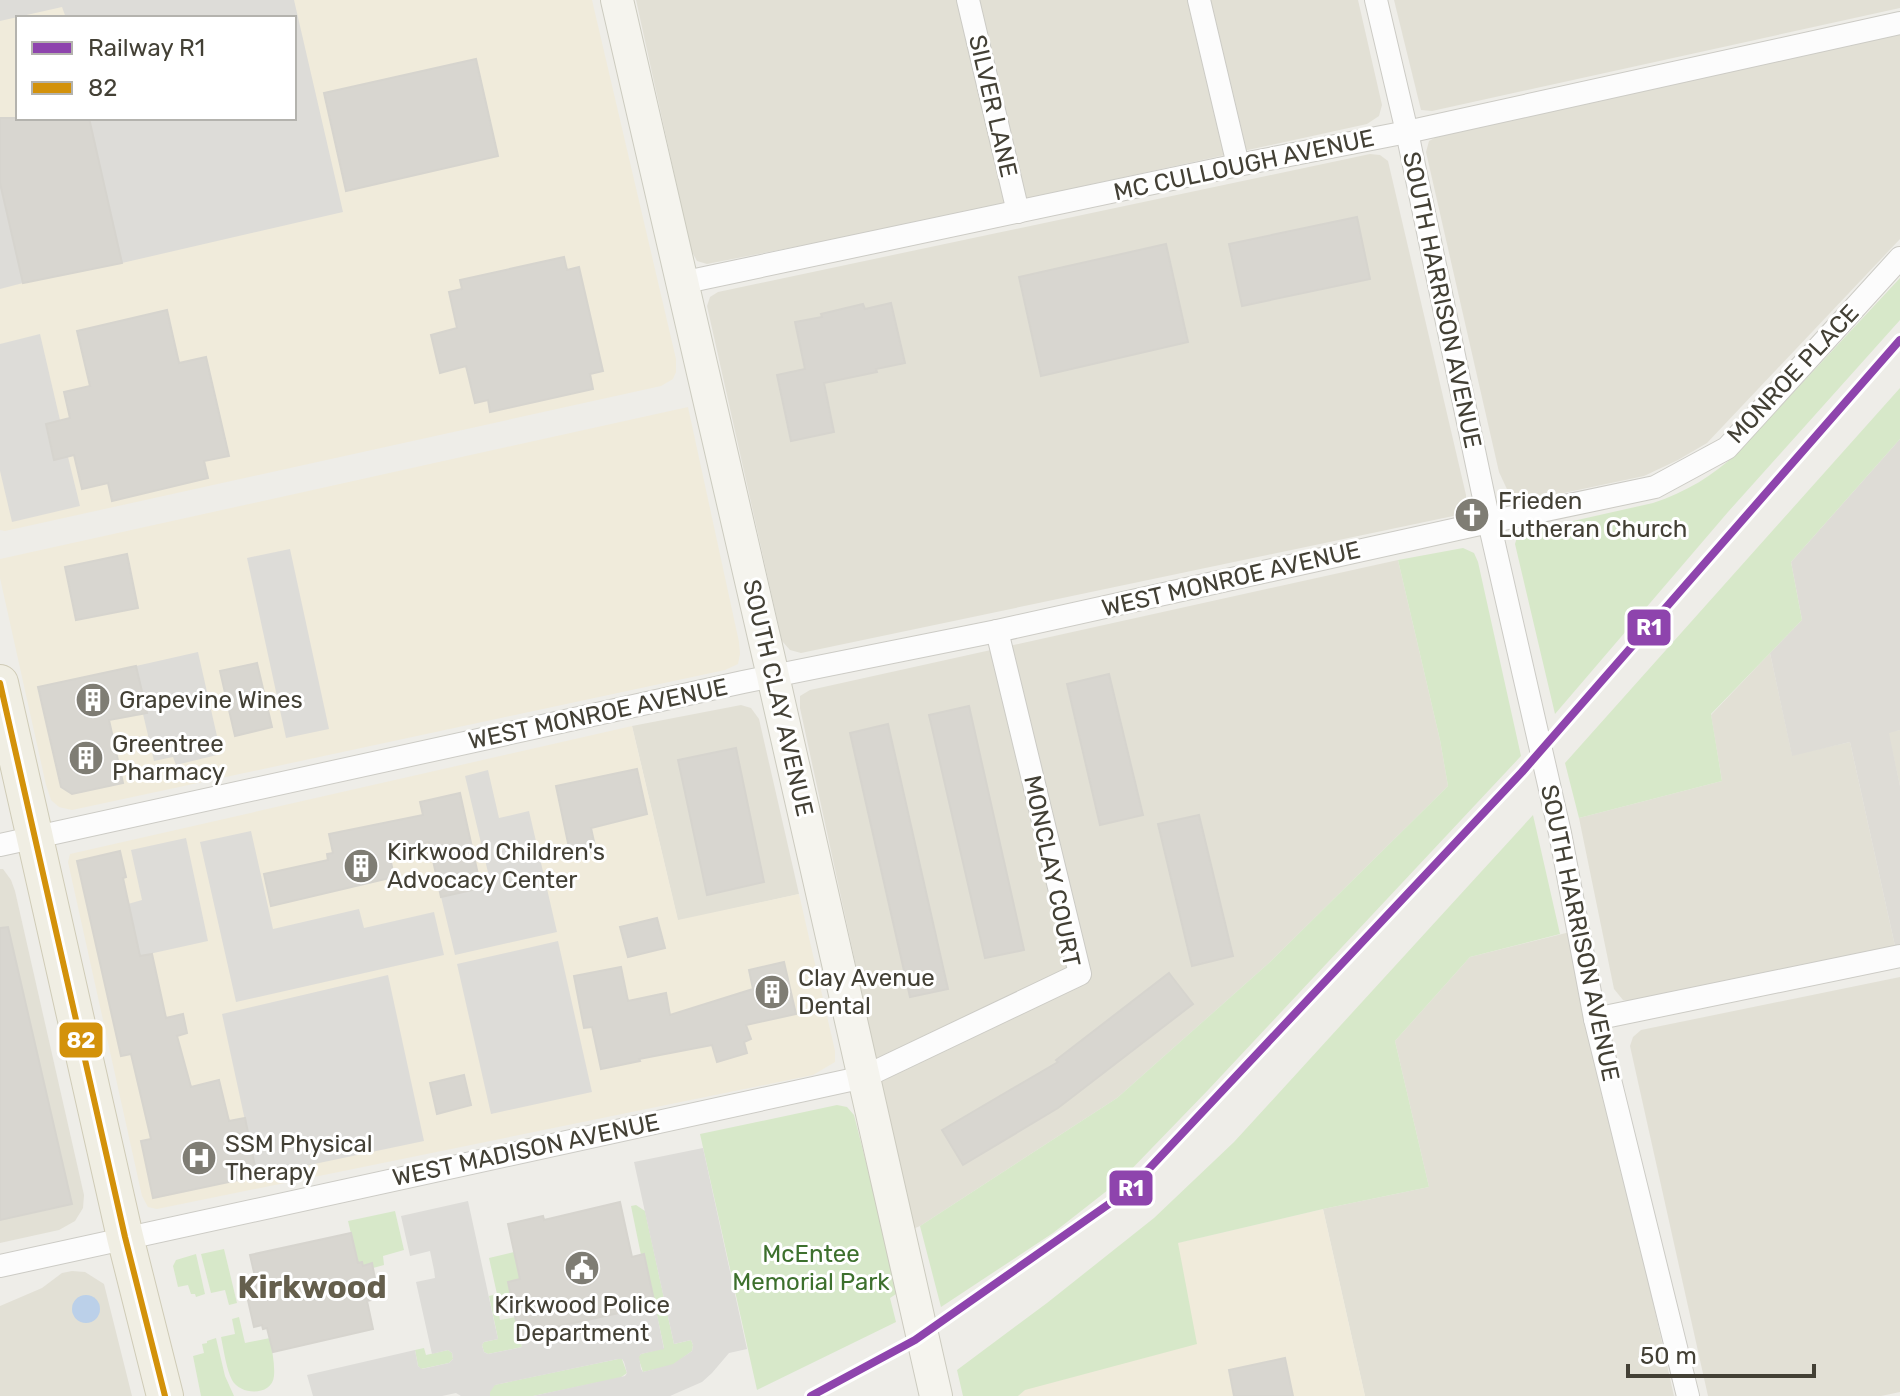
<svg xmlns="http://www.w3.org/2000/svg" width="1900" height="1396" font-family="Rubik,sans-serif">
<rect width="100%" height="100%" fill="#eeede8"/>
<g fill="#e2e0d5">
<polygon points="636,0 1358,0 1382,105 1379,116 1367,124 882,230 707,264 697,261 691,250"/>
<polygon points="1394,0 1900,0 1900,8 1432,111 1421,110"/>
<polygon points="1900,34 1900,239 1707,443 1678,460 1644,476 1522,502 1512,500 1499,472 1426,152 1429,141 1442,134"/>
<polygon points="1370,154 1380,155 1388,161 1466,495 1466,506 1458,515 801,653 790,650 782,641 707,306 710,297 718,292"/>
<polygon points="1398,560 1440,740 1448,786 1270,962 1117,1098 920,1226 913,1229 800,708 800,696 810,690"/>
<polygon points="1770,653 1792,755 1850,742 1895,946 1633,1002 1623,1000 1614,989 1579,818 1722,781 1711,715"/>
<polygon points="741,705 751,708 759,719 799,894 678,921 632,726"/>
<polygon points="1900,730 1900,786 1888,732"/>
<polygon points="0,869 3,869 11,880 15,891 84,1195 83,1208 75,1221 59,1230 0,1243"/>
<polygon points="1570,932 1674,1396 1365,1396 1323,1209 1429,1187 1395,1041 1470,957"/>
<polygon points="1900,977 1900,1392 1881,1396 1708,1396 1630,1046 1633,1037 1641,1030"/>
<polygon points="72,1271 85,1272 104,1284 132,1396 0,1396 0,1306 42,1288 62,1273"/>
</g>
<g fill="#f0ebdb" fill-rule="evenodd">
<path d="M0,0h592l84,359v13l-3,7 -12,7 -656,145 -5,-1zM18,18h276v100h-276z"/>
<polygon points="688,407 739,642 740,654 738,664 725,670 72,810 59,807 51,800 46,785 0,578 0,559"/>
<polygon points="632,726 678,920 799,894 835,1051 835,1062 813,1075 157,1209 148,1207 142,1196 68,862 70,854"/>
<polygon points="1323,1209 1365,1396 1018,1396 1177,1243"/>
</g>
<polygon fill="#dedcd6" points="1900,439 1900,730 1889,733 1900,786 1900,944 1895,946 1850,742 1792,756 1770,653 1802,620 1791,562"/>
<g fill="#d7e8c9">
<path d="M1900,278v42l-172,192 -173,202 -40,-170 2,-7 7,-5 129,-29c33,-11 60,-27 85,-51z"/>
<polygon points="1900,388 1900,439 1791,562 1802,620 1711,714 1722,781 1579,818 1565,763"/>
<polygon points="1463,548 1474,553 1478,562 1521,756 1209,1089 1122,1179 1053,1233 941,1307 920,1226 1117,1098 1270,962 1448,786 1440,740 1398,560"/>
<polygon points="1533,815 1560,934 1470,957 1395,1041 1429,1187 1323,1209 1178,1243 1197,1344 1025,1390 1018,1396 963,1396 957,1370 1047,1303 1154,1218 1234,1142"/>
<polygon points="837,1105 847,1107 854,1115 899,1292 890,1298 896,1322 757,1390 700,1134"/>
<polygon points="636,1205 645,1211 674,1344 691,1340 693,1345 692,1351 673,1365 643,1372 638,1357 641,1354 664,1348 644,1255 641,1255 631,1206"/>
<polygon points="395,1211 404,1250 383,1256 384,1265 373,1268 372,1264 363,1266 358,1263 348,1221"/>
<polygon points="224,1249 237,1303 229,1305 225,1290 211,1293 201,1254"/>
<polygon points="514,1252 520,1279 508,1282 511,1297 496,1301 500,1320 516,1317 522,1347 488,1354 484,1352 482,1345 484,1342 498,1339 489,1296 497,1294 489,1258"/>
<polygon points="196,1254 205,1294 196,1297 195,1294 191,1294 188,1285 178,1287 173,1266 176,1260"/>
<path d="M239,1317l6,26 25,-5c2,13 5,26 4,38 -2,20 -33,20 -42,4 -6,-12 -8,-29 -11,-43l14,-3 -3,-15z"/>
<polygon points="216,1338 225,1376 234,1396 201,1396 193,1356 204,1353 202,1344 207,1343 207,1341"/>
<polygon points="424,1348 426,1355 448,1350 452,1353 453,1359 449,1363 421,1369 418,1366 415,1350"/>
<polygon points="618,1359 622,1359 627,1373 620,1378 533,1396 490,1396 489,1392 494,1385"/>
</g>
<g fill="#dddcd8">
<polygon points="0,0 294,0 343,212 122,263 89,118 294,118 294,18 66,18 62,7 0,21"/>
<polygon points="0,183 23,283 0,289"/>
<polygon points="40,334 60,420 46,424 54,460 68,457 80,506 12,522 0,471 0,344"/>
<polygon points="290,549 329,729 286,738 247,558"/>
<polygon points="198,652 221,754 176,765 173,757 154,761 143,714 147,712 136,666"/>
<polygon points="488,770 499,818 529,811 557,932 455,955 441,897 491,885 465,776"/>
<polygon points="251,831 273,929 359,909 364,928 434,912 444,955 236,1002 200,842"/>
<polygon points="186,838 208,941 140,956 128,904 142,900 131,850"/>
<polygon points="558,941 592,1092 491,1114 457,964"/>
<polygon points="388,975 424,1141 257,1176 222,1014"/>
<polygon points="703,1148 747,1349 729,1353 712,1373 702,1382 670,1396 533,1396 625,1376 627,1373 624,1362 622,1359 618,1359 495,1385 490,1392 490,1396 461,1396 456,1393 442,1396 313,1396 307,1375 415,1350 418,1366 422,1369 449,1363 453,1359 452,1353 448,1350 432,1354 416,1282 435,1278 434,1270 430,1251 410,1256 401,1216 468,1201 498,1339 484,1342 482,1345 484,1352 488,1354 522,1347 519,1335 655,1305 664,1349 641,1354 639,1357 641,1369 643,1372 673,1364 692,1351 693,1345 691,1340 674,1344 634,1162"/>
</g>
<circle fill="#bbd0e9" cx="86" cy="1309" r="14"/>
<g fill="#d8d6d0" stroke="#d6d4ce" stroke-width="2">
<polygon points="476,59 498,156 346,191 324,93"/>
<polygon points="0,118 89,118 122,263 23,283 0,183"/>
<polygon points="1357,217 1370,279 1242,306 1229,244"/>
<polygon points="1166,244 1188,342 1041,376 1019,277"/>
<polygon points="564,257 567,270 579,267 603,371 590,374 593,389 490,412 488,400 475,403 466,366 440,373 431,335 457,328 449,292 462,289 460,280"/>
<polygon points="891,303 905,363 876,369 877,372 824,383 834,432 791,441 777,375 805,369 795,322 822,317 821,314 863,304 865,309"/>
<polygon points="167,310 179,363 206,357 229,456 204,461 208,478 112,501 108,483 82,489 74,455 54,460 46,424 70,418 64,392 90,386 77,331"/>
<polygon points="127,554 138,608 76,620 65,567"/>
<polygon points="257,663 272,727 235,736 220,671"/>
<polygon points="136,666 147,713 109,720 123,783 72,794 61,787 38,687"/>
<polygon points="1109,674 1143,815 1100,825 1067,684"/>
<polygon points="969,706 1024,950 985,958 929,715"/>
<polygon points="888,724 948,989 910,997 850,733"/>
<polygon points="736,748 764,882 707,895 678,760"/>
<polygon points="637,769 647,814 591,828 596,851 571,857 556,786"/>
<polygon points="460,793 481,888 441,897 429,842 389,852 394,877 271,906 264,874 328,860 327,854 333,853 329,834 423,815 420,802"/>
<polygon points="1199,815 1233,956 1192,966 1158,824"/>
<polygon points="120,851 126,877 123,878 140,956 152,954 166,1018 183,1014 187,1033 177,1036 191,1087 219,1080 229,1121 245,1118 257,1176 153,1198 141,1141 151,1139 131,1054 121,1056 77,861"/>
<polygon points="657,918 665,948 628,957 620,927"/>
<polygon points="8,927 72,1204 0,1220 0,928"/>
<polygon points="784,962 796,1014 746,1025 751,1039 744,1042 747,1053 717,1062 712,1045 639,1059 640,1061 601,1069 592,1027 584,1028 574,976 621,967 628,1001 666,993 670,1015 753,989 749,970"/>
<polygon points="1169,973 1193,1004 1058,1108 963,1165 942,1130 1058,1062 1056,1060"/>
<polygon points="464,1075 471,1105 437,1114 430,1083"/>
<polygon points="620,1202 632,1257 644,1254 655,1305 519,1335 508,1282 520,1279 508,1224 543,1216 544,1220"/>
<polygon points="351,1233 358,1263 362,1262 363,1266 372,1263 378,1294 370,1296 371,1300 367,1301 373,1329 273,1352 267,1328 263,1329 262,1325 254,1327 245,1287 252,1285 251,1282 256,1281 250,1255"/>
<polygon points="1285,1358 1293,1396 1234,1396 1229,1370"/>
</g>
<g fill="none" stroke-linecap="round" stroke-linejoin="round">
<defs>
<g id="street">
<polyline points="968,0 1018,212"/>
<polyline points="1199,0 1238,165"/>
<polyline points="1376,0 1407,132 1489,522 1560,833 1595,1019 1688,1396"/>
<polyline points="681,283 1238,165 1407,132 1900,23"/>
<polyline points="0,845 743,682 997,631 1489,522 1655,487 1727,448 1900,258"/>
<polyline points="1595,1019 1900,956"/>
<polyline points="0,1266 864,1077 1080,974 997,631"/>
</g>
<polyline id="secondary" points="617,0 773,676 936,1396"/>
<polyline id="primary" points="0,683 125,1237 165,1396"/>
</defs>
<use href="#street" stroke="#cccbc5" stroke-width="24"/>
<use href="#secondary" stroke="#cccbbf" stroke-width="34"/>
<use href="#primary" stroke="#cfcbb6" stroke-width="38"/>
<use href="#street" stroke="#fcfcfc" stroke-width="22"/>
<use href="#secondary" stroke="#f5f4ee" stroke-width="32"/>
<use href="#primary" stroke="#f0eee3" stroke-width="36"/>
<defs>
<polyline id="bus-1" points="0,683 125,1237 165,1396"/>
</defs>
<use href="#bus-1" stroke="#fff" stroke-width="12"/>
<use href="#bus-1" stroke="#d3920b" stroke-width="6"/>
<defs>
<polyline id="rail-1" points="811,1396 915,1340 1129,1190 1522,772 1900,340"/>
</defs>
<use href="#rail-1" stroke="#fff" stroke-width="14"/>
<use href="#rail-1" stroke="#8e44ad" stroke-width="8"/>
</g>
<defs>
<symbol id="church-disc" viewBox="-11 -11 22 22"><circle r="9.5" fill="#7f7d74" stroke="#fff"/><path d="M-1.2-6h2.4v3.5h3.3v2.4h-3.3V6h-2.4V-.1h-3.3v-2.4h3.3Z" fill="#fff"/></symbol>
<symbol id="building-disc" viewBox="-11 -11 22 22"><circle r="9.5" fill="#7f7d74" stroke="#fff"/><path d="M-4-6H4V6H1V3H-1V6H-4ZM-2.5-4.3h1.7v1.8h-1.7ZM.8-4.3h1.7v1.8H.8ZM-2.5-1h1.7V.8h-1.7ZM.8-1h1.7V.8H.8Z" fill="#fff"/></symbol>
<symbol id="hospital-disc" viewBox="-11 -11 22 22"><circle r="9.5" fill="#7f7d74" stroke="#fff"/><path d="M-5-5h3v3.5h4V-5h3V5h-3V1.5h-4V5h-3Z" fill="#fff"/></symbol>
<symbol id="civic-disc" viewBox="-11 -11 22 22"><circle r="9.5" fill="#7f7d74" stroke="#fff"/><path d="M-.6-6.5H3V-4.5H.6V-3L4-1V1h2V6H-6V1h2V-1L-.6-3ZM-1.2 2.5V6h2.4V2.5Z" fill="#fff"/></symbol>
</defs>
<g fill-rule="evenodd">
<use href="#church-disc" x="1452" y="495" width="40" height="40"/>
<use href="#building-disc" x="73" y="680" width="40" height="40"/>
<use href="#building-disc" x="66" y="738" width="40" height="40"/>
<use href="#building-disc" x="341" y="846" width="40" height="40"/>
<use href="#building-disc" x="752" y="972" width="40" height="40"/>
<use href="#hospital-disc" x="179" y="1138" width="40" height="40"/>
<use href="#civic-disc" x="562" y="1248" width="40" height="40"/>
</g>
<g text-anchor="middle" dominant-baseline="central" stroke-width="6" stroke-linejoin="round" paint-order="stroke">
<g font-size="24" fill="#434035" stroke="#fff">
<text transform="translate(993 106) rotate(77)">SILVER LANE</text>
<text transform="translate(1244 165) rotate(-12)">MC CULLOUGH AVENUE</text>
<text transform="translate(1442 300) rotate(78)">SOUTH HARRISON AVENUE</text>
<text transform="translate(1793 374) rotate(-47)">MONROE PLACE</text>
<text transform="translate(1231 579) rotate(-13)">WEST MONROE AVENUE</text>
<text transform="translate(778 698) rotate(77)">SOUTH CLAY AVENUE</text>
<text transform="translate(598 714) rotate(-12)">WEST MONROE AVENUE</text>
<text transform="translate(1052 871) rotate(78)">MONCLAY COURT</text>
<text transform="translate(1580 933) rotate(78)">SOUTH HARRISON AVENUE</text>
<text transform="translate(526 1150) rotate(-12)">WEST MADISON AVENUE</text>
</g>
<g font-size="24" fill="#434035" stroke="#fff" text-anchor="start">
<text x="1498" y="501">Frieden<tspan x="1498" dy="28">Lutheran Church</tspan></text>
<text x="119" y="700">Grapevine Wines</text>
<text x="112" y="744">Greentree<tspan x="112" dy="28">Pharmacy</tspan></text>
<text x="387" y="852">Kirkwood Children's<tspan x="387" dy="28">Advocacy Center</tspan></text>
<text x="798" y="978">Clay Avenue<tspan x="798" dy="28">Dental</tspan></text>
<text x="225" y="1144">SSM Physical<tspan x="225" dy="28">Therapy</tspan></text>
<text x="582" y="1305" text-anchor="middle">Kirkwood Police<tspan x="582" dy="28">Department</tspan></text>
</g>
<g font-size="24" fill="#3d702d" stroke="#fff">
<text x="811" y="1254">McEntee<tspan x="811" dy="28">Memorial Park</tspan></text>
</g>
<g font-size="32" font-weight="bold" fill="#655f4d" stroke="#fff">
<text x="312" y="1287">Kirkwood</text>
</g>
</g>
<g stroke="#fff" stroke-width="3">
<rect x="1626" y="608" width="46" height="39" rx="8" fill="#8e44ad"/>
<rect x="58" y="1021" width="46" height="38" rx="8" fill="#d3920b"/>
<rect x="1108" y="1169" width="46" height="38" rx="8" fill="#8e44ad"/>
</g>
<g font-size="22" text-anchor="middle" font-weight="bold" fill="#fff">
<text x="1649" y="635">R1</text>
<text x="81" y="1048">82</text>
<text x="1131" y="1196">R1</text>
</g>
<rect x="16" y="16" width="280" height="104" fill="#ffffff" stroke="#b4b3ae" stroke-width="2"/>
<rect x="32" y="42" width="40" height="12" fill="#8e44ad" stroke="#b4b3ae" stroke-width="2"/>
<text x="88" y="56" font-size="24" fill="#434035">Railway R1</text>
<rect x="32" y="82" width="40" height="12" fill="#d3920b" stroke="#b4b3ae" stroke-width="2"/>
<text x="88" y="96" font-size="24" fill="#434035">82</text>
<path d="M1628 1364v12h186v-12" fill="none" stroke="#434035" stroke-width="4"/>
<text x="1640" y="1364" font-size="24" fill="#434035" stroke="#ffffff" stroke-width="6" paint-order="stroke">50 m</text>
</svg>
